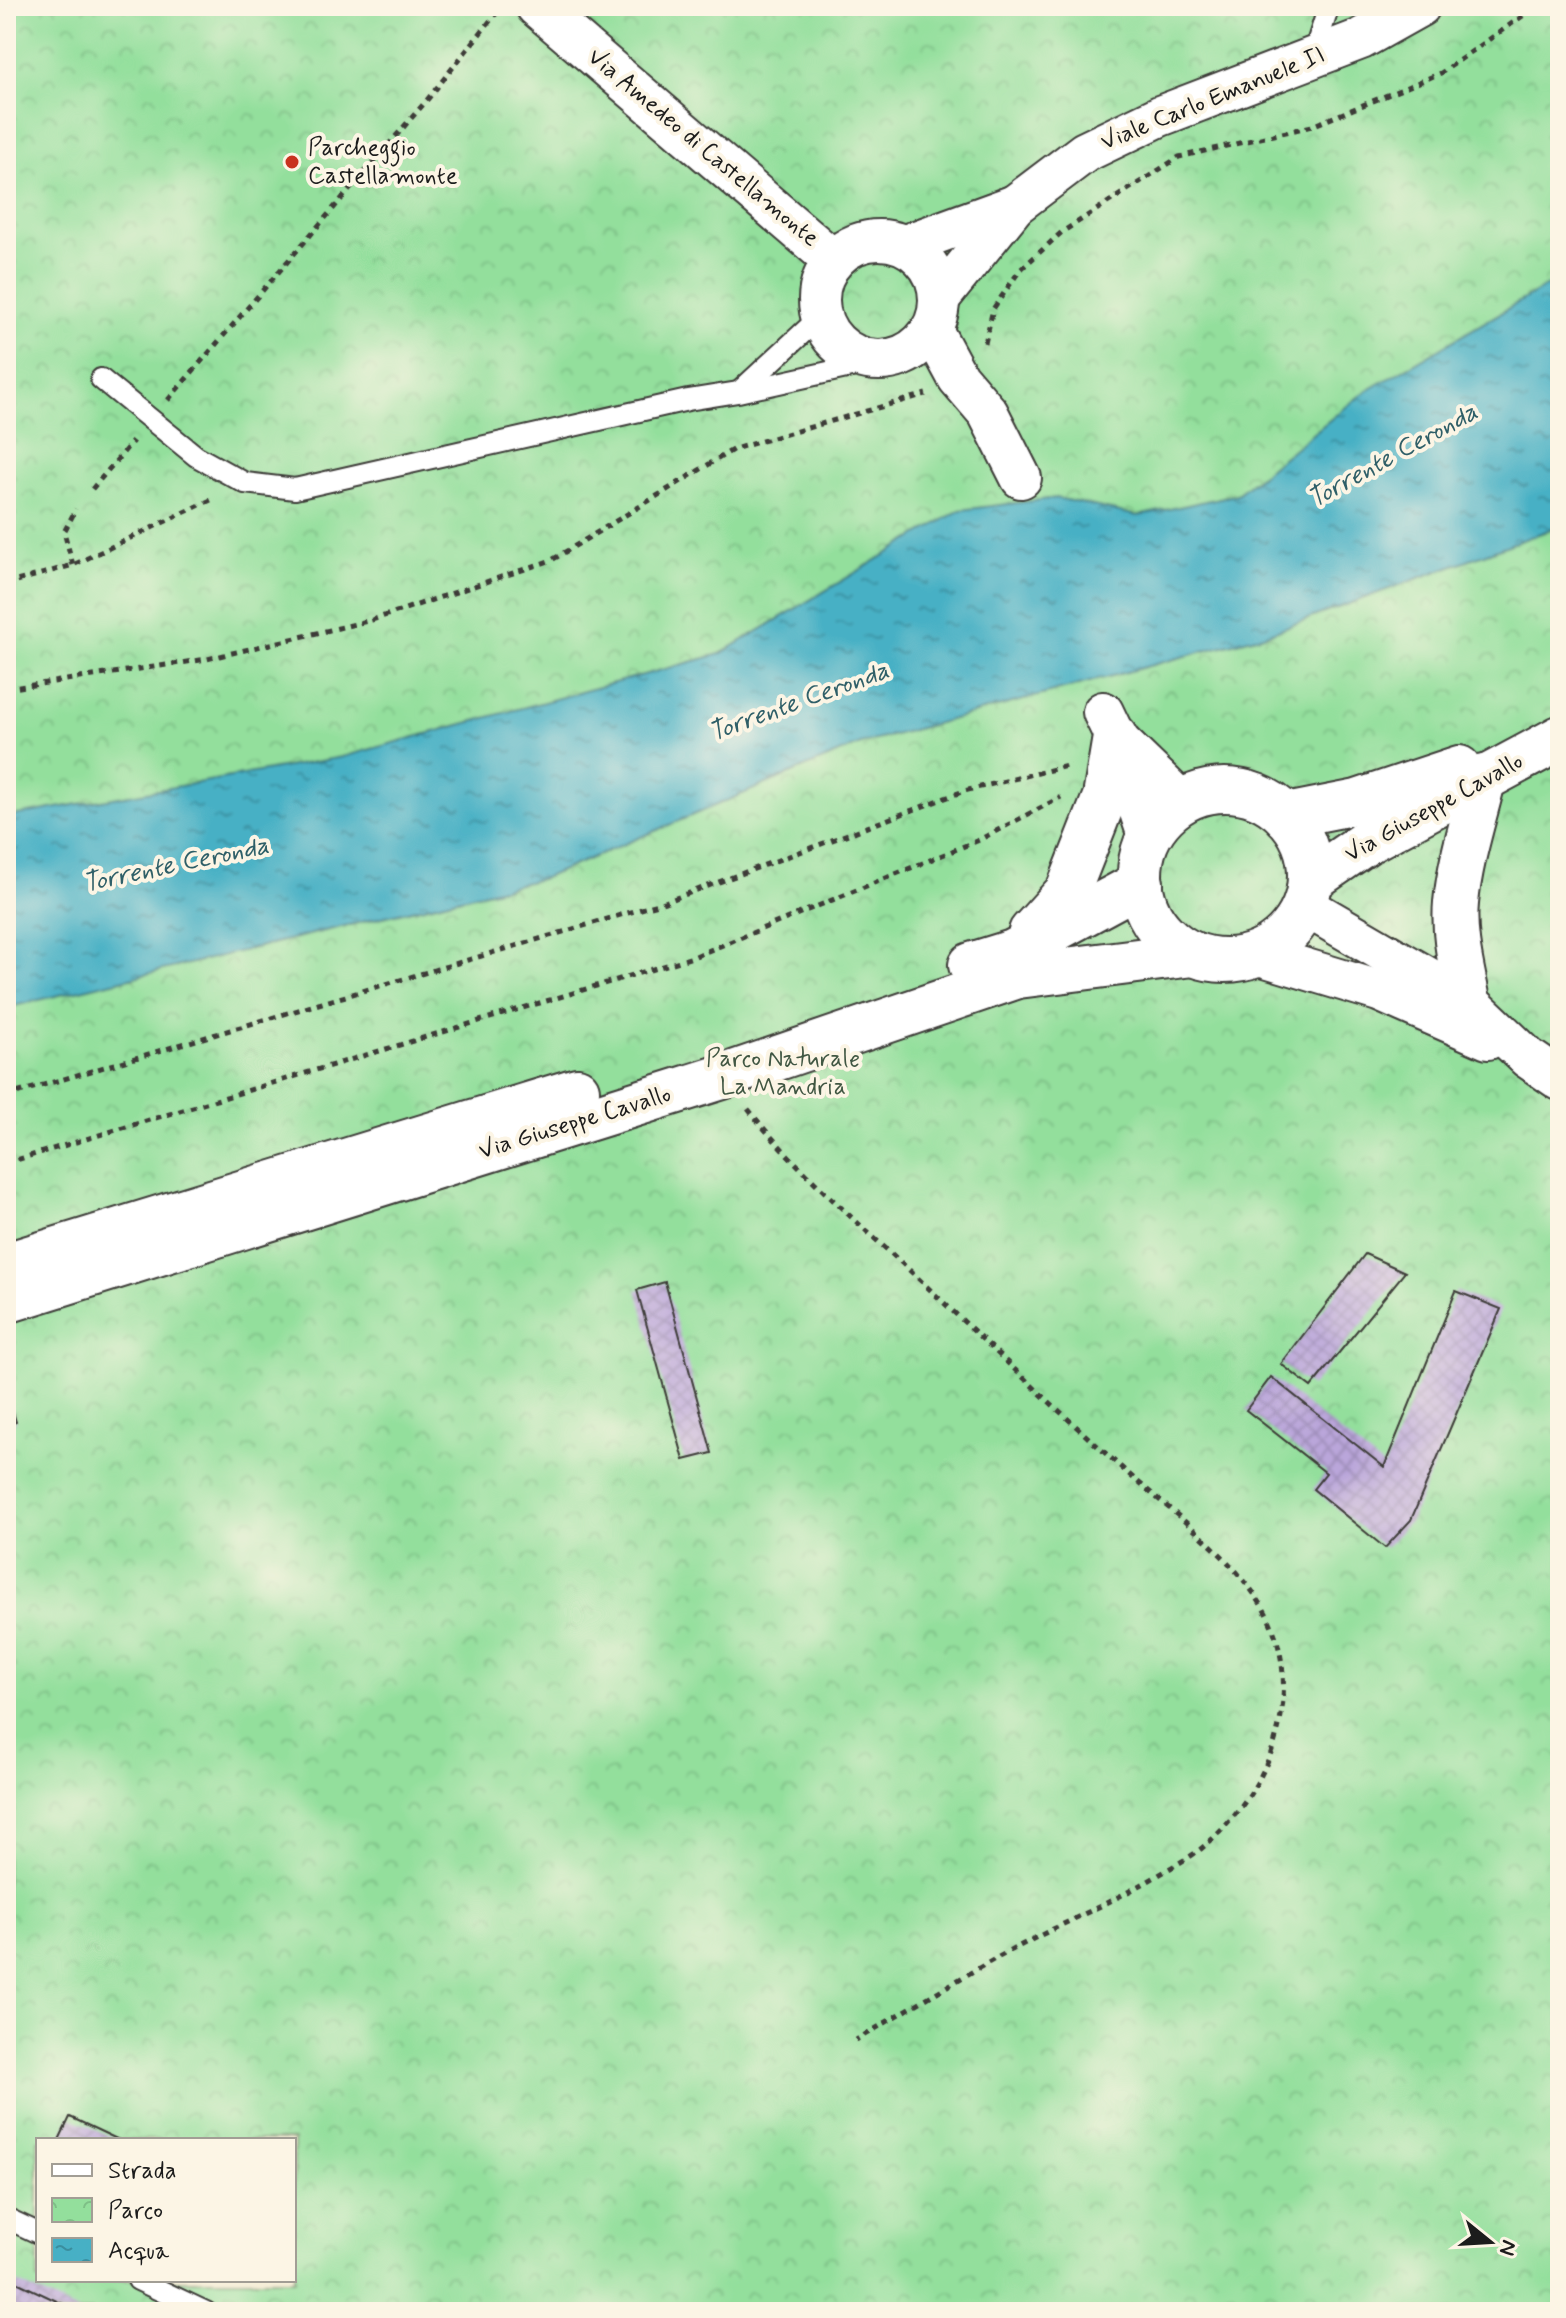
<svg xmlns="http://www.w3.org/2000/svg" width="1566" height="2318" font-family="Mynerve,sans-serif">
<defs>
<pattern id="park-crowns" width="20" height="18" patternUnits="userSpaceOnUse" patternTransform="scale(2)"><rect width="20" height="18" fill="#93df9c"/><path d="M2 6a3 3 0 1 1 6 0M12 15a3 3 0 1 1 6 0" fill="none" stroke="#7ebf86"/></pattern>
<pattern id="water-ripples" width="26" height="14" patternUnits="userSpaceOnUse" patternTransform="scale(2)"><rect width="26" height="14" fill="#47b0c5"/><path d="M2 4q2-2 4 0t4 0M15 11q2-2 4 0t4 0" fill="none" stroke="#3a8e9f"/></pattern>
<pattern id="building-cross-hatch" width="8" height="8" patternUnits="userSpaceOnUse" patternTransform="scale(2)"><rect width="8" height="8" fill="#baa6da"/><path d="M0 0l8 8M0 8l8-8" fill="none" stroke="#9f8eba"/></pattern>
</defs>
<rect width="100%" height="100%" fill="#fcf5e5"/>
<filter id="ink" filterUnits="userSpaceOnUse"><feTurbulence type="fractalNoise" baseFrequency=".0125" numOctaves="2"/><feDisplacementMap in="SourceGraphic" scale="16" xChannelSelector="R" yChannelSelector="G"/><feConvolveMatrix kernelMatrix="1 2 1 2 8 2 1 2 1" color-interpolation-filters="sRGB"/></filter>
<filter id="wash" filterUnits="userSpaceOnUse"><feTurbulence type="fractalNoise" baseFrequency=".006" numOctaves="4" result="noise"/><feDisplacementMap in="SourceGraphic" scale="32" xChannelSelector="R" yChannelSelector="G"/><feGaussianBlur stdDeviation="1.8" result="paint"/><feColorMatrix in="noise" values="0 0 0 0 0 0 0 0 0 0 0 0 0 0 0 0 0 1.4 0 .05"/><feComposite in="paint" operator="in"/></filter>
<g filter="url(#wash)">
<rect width="100%" height="100%" fill="#f2ead0"/>
<path fill="url(#park-crowns)" stroke="#587e5c" stroke-width="2" fill-rule="evenodd" d="M6,6h1554v2306h-1554zM38,2140h256v140h-256z"/>
<polygon fill="url(#water-ripples)" stroke="#326670" stroke-width="2" points="1560,278 1560,526 1267,634 861,744 544,878 6,1008 6,817 342,757 720,654 960,510 1057,498 1138,516 1237,494 1362,394"/>
<g id="blocks">
<g fill="url(#building-cross-hatch)">
<polygon points="1365,1254 1405,1272 1311,1387 1281,1364"/>
<polygon points="665,1282 712,1453 684,1460 637,1290"/>
<polygon points="1456,1291 1501,1309 1411,1520 1385,1548 1313,1489 1326,1473 1246,1410 1271,1377 1384,1467"/>
<polygon points="6,1390 16,1422 6,1426"/>
<polygon points="70,2117 119,2140 59,2140"/>
<polygon points="6,2277 80,2312 6,2312"/>
</g>
</g>
</g>
<g filter="url(#ink)">
<use href="#blocks" fill-opacity="0" stroke="#3c3b37" stroke-width="2"/>
<g fill="none" stroke-linecap="round" stroke-linejoin="round">
<defs>
<g id="service">
<polyline points="1312,59 1329,6"/>
<polyline points="101,379 196,456 245,483 295,489 688,400 738,392 878,361"/>
<polyline points="741,390 820,317"/>
<polyline points="6,2218 38,2233"/>
<polyline points="138,2280 206,2312"/>
</g>
<g id="minor">
<polyline points="536,6 833,260"/>
<circle cx="879" cy="300" r="60"/>
<polyline points="905,245 1015,205"/>
<polyline points="939,299 1015,205 1085,152 1160,116 1361,39 1420,6"/>
<polyline points="932,330 958,378 988,413 1021,478"/>
<polyline points="1103,712 1115,737 1149,839"/>
<polyline points="1119,741 1182,802"/>
<polyline points="1305,906 1468,1001 1528,1058 1560,1080"/>
<polyline points="1256,954 1379,991 1488,1039"/>
</g>
<g id="tertiary">
<circle cx="1225" cy="875" r="85"/>
<polyline points="1286,816 1357,802 1459,768"/>
<polyline points="1310,881 1368,841 1560,738"/>
<polyline points="1031,932 1068,891 1105,797 1115,737"/>
<polyline points="971,965 1013,952 1141,883"/>
<path d="M1468,1001c-6,-32 -15,-65 -12,-98 4,-43 18,-84 28,-126"/>
<polyline points="6,1265 577,1090"/>
<polyline points="6,1301 722,1077 1018,976 1193,954"/>
</g>
</defs>
<use href="#service" stroke="#3c3b37" stroke-width="24"/>
<use href="#minor" stroke="#3c3b37" stroke-width="44"/>
<use href="#tertiary" stroke="#3c3b37" stroke-width="48"/>
<g stroke="#3c3b37" stroke-width="5" stroke-dasharray="6 6" stroke-linecap="butt">
<polyline points="985,343 993,309 1020,270 1062,232 1179,157 1312,126 1441,73 1537,6"/>
<polyline points="168,400 427,100 498,11"/>
<polyline points="92,489 133,441"/>
<polyline points="73,565 64,532 76,509"/>
<polyline points="6,584 73,565 215,498"/>
<polyline points="6,689 207,659 372,620 552,560 734,449 926,394"/>
<polyline points="6,1096 665,902 964,791 1071,765"/>
<path d="M748,1109c46,58 102,107 157,157 69,65 138,131 208,194 48,44 116,91 149,146 48,83 10,185 -60,242 -10,8 -23,15 -35,22 -41,25 -86,45 -130,67 -62,31 -121,68 -181,103"/>
<polyline points="6,1163 693,957 979,840 1061,797"/>
</g>
<use href="#service" stroke="#fff" stroke-width="20"/>
<use href="#minor" stroke="#fff" stroke-width="40"/>
<use href="#tertiary" stroke="#fff" stroke-width="44"/>
</g>
</g>
<circle fill="#c8321e" stroke="#fcf5e5" stroke-width="3" cx="292" cy="162" r="8"/>
<g text-anchor="middle" dominant-baseline="central" stroke-width="8" stroke-linejoin="round" paint-order="stroke">
<g font-size="24" fill="#1c1c1c" stroke="#fcf5e5">
<text transform="translate(1213 99) rotate(-22)">Viale Carlo Emanuele II</text>
<text transform="translate(703 148) rotate(40)">Via Amedeo di Castellamonte</text>
<text transform="translate(1434 808) rotate(-29)">Via Giuseppe Cavallo</text>
<text transform="translate(575 1123) rotate(-17)">Via Giuseppe Cavallo</text>
</g>
<g font-size="24" fill="#1c1c1c" stroke="#fcf5e5" text-anchor="start">
<text x="308" y="148">Parcheggio<tspan x="308" dy="28">Castellamonte</tspan></text>
</g>
<g font-size="24" fill="#405642" stroke="#fcf5e5">
<text x="783" y="1059">Parco Naturale<tspan x="783" dy="28">La Mandria</tspan></text>
</g>
<g font-size="26" font-style="italic" fill="#2f5f68" stroke="#fcf5e5">
<text transform="translate(1393 456) rotate(-29)">Torrente Ceronda</text>
<text transform="translate(799 702) rotate(-20)">Torrente Ceronda</text>
<text transform="translate(176 865) rotate(-12)">Torrente Ceronda</text>
</g>
</g>
<rect width="1566" height="2318" fill="none" stroke="#fcf5e5" stroke-width="32"/>
<rect x="36" y="2138" width="260" height="144" fill="#fcf5e5" stroke="#a29e95" stroke-width="2"/>
<rect x="52" y="2164" width="40" height="12" fill="#ffffff" stroke="#a29e95" stroke-width="2"/>
<text x="108" y="2178" font-size="24" fill="#1c1c1c">Strada</text>
<rect x="52" y="2198" width="40" height="24" fill="url(#park-crowns)" stroke="#a29e95" stroke-width="2"/>
<text x="108" y="2218" font-size="24" fill="#1c1c1c">Parco</text>
<rect x="52" y="2238" width="40" height="24" fill="url(#water-ripples)" stroke="#a29e95" stroke-width="2"/>
<text x="108" y="2258" font-size="24" fill="#1c1c1c">Acqua</text>
<g transform="translate(1490 2242) rotate(108)" stroke="#fcf5e5" stroke-width="6" paint-order="stroke">
<path d="M0-6L14 30L0 20L-14 30Z" fill="#1c1c1c"/>
<text y="-12" font-size="22" font-weight="bold" text-anchor="middle" fill="#1c1c1c">N</text>
</g>
</svg>
